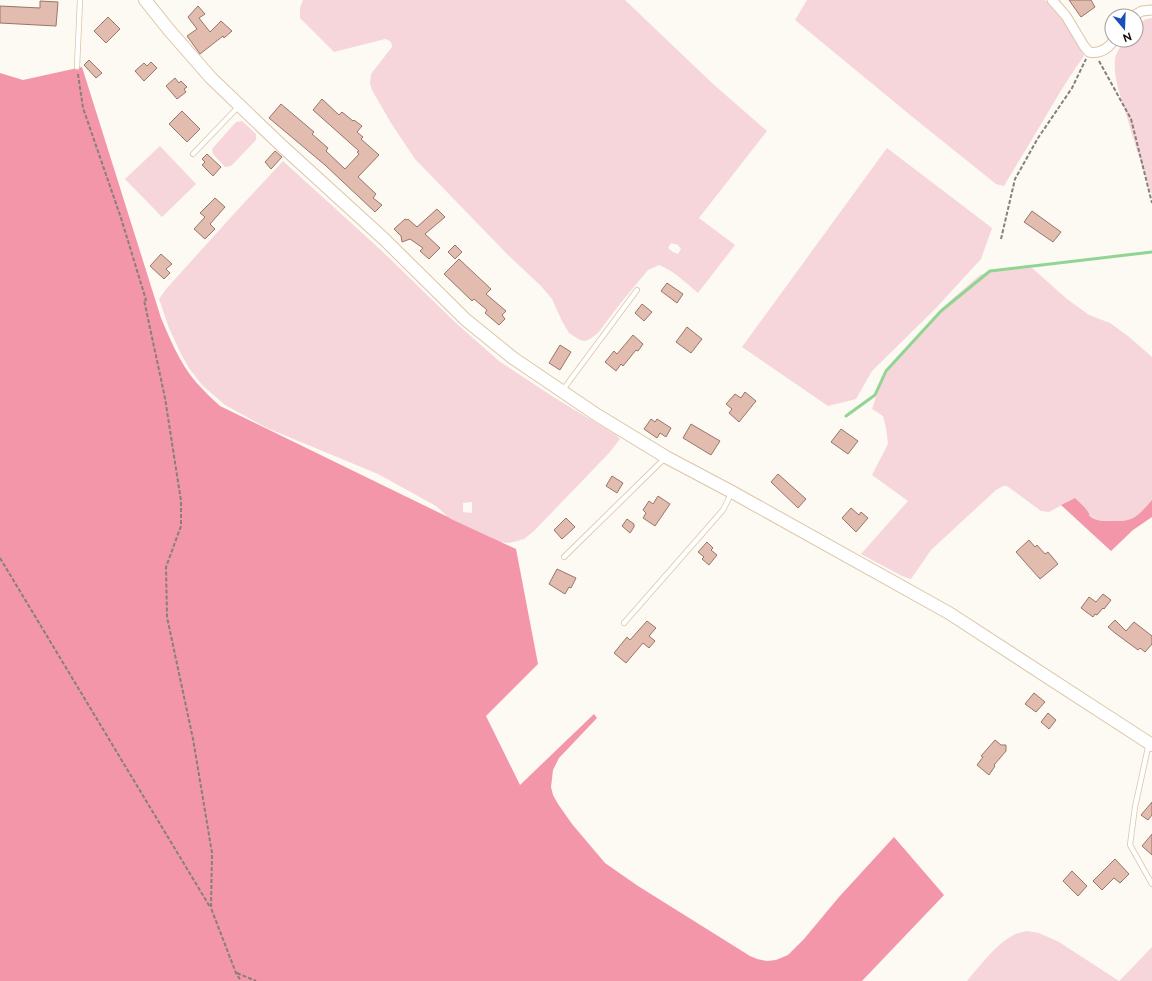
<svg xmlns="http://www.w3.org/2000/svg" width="1152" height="981" font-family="Raleway,sans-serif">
<rect width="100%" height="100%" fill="#fdf9f3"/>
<g fill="#f6d6db" fill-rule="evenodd">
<path d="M303,0h322l87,83 55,48 -68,87 36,27 -37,48c-13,-11 -24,-22 -39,-28l-11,5 -29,35 -21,28 -8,6 -5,2 -5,-1 -11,-7 -7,-12 -10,-22 -11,-13 -33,-31 -93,-96 -24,-36 -19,-33 -2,-7 1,-9 21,-27c0,-5 -2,-7 -7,-8l-51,13 -34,-34v-10zM671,243l7,2 3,4 -3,5 -5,-2 -5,-4z"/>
<path d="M807,0h238l15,14 18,30 6,12c-14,19 -25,38 -37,58 -14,24 -29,48 -43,72l-8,-2 -81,-65 -120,-99z"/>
<path d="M1152,18v177c-10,-28 -19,-56 -27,-85 -5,-15 -12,-34 -10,-51 1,-6 6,-13 9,-19h12v-15l10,-6z"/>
<polygon points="242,121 256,134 256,140 231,166 225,167 213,154 212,149 236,122"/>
<polygon points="160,146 196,184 162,217 125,179"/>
<polygon points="887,148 992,228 981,259 936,308 872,371 856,399 828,406 742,347"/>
<path d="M283,161l99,90 75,73 42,37 56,37 61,37 4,4 -10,13 -76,79 -10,8 -7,2 -9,2 -8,-1 -50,-23 -14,-13 -58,-32 -111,-46 -42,-23 -23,-20 -13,-17 -8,-14 -12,-26 -10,-29 8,-11 65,-72zM472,502v11l-9,-1v-9z"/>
<path d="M1032,268l35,31 22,16 21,8 18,13 24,21v143c-15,17 -18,22 -42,21 -7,0 -13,-1 -18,-4 -7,-4 -12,-13 -17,-19l-26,14 -8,-1 -34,-25h-4l-7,4 -65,60 -20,29 -9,-3 -41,-22 47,-53 -36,-26 16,-31 -2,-16 -3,-12 -11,-7 9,-28 6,-10 64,-71 29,-25 17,-6z"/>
<path d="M1027,931l12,2 20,9 60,39 11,-11 22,-23v34h-185c11,-13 30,-38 45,-45 4,-3 10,-4 15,-5z"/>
</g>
<g fill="#f396aa">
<path d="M82,67l79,251c9,21 19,45 34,63 8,9 16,17 25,25l228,111 3,2 65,30 22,115 -52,52 34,69 74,-71 3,4 -38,40 -6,12 -2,17 2,8 5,9 14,20 33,39 33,23 112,70 7,3 10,2 9,-1 12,-5 16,-16 35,-42 55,-60 50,58 -82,86h-862v-908l23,7z"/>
<path d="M1075,498c4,4 10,9 13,14 3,4 -1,2 3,5 5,4 13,4 19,4 24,1 27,-4 42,-21v17l-19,13 -22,21 -50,-46z"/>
</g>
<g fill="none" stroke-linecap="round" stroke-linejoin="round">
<polyline stroke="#91d493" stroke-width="3" points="846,416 875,395 886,371 941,311 990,271 1152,252"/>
</g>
<g fill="#e1bcaf" stroke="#987669">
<polygon points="1069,0 1091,0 1095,7 1081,17"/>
<polygon points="40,1 58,2 56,26 0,23 0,6 40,8"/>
<polygon points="198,6 205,14 199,18 210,32 221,21 232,31 224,38 223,36 200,54 187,36 197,29 188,17"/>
<polygon points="108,17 120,29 106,43 94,31"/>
<polygon points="89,60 102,73 96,78 84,65"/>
<polygon points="151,62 157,68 144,81 135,71 144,63 147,66"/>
<polygon points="175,78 179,83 181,81 187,87 184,89 186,92 177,99 166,86"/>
<polygon points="322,99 339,115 342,112 353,121 354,120 362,126 357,132 363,137 361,139 379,155 358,177 376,194 373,198 382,205 375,212 325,165 269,118 281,104 314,132 312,134 328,148 326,151 345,169 359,154 357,152 359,151 313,110"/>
<polygon points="182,111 200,129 187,142 169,124"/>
<polygon points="275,151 282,157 271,169 265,162"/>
<polygon points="207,154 221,167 213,176 202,165 205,162 202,159"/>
<polygon points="215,198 225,207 210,224 215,229 205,239 194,229 205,217 200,213"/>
<polygon points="437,209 445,217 425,234 440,248 429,259 420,251 423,248 410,239 402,242 401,236 394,229 405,219 407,220 408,219 417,227"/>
<polygon points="1032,211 1061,232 1053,242 1024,222"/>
<polygon points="455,245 462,252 455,259 448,252"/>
<polygon points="161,254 172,264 166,269 170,273 164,279 150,266"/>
<polygon points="459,259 491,289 486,294 506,311 502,315 505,319 499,325 485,313 487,310 474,299 472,301 444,274"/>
<polygon points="667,283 683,294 677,303 661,291"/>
<polygon points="642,304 652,312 644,321 635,313"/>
<polygon points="687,327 702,339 691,353 676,342"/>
<polygon points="633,335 643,344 638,351 636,350 623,366 621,364 616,371 605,362 614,351 617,354"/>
<polygon points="560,345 571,352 560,370 549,363"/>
<polygon points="745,392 756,401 739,422 729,413 732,409 726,404 735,394 741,398"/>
<polygon points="651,419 655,422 657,419 671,428 666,437 660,433 657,438 644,429"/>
<polygon points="691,424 720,441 711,455 683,438"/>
<polygon points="841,429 858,441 848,454 831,442"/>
<polygon points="778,474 806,499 798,508 771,482"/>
<polygon points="612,476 623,483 617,493 606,486"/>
<polygon points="658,496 670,504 655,526 643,518 646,513 643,510 649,501 653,504"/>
<polygon points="851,508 859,515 861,512 868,518 856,532 842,518"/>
<polygon points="566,518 575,527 562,539 554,530"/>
<polygon points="627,519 634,524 634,527 630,533 622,526"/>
<polygon points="1029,540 1035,547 1037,545 1045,554 1048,552 1058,564 1040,579 1016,552"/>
<polygon points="707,542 713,548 711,550 717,555 709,565 702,559 704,557 698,552"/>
<polygon points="557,569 576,578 571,588 569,587 565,594 549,584"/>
<polygon points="1103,594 1111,600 1104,609 1103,608 1097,615 1095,614 1093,617 1081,608 1089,597 1096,602"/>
<polygon points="1115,620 1126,631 1134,622 1152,636 1152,644 1145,652 1140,648 1138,650 1115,633 1108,627"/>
<polygon points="647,621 656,628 649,636 655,641 649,648 643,643 626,663 614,653 627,637 630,640"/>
<polygon points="1034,693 1045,702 1036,712 1025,704"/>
<polygon points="1048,713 1056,720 1049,729 1041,722"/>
<polygon points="995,740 1001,745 1006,745 1006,751 994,765 995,766 989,775 977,765 983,757 981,756"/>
<polygon points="1152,802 1152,815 1148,820 1141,815"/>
<polygon points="1152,834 1152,855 1142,846"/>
<polygon points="1115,859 1129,874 1120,883 1114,878 1102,890 1093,881"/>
<polygon points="1072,871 1087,886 1078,896 1063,881"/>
</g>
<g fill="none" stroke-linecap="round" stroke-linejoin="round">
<defs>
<g id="lane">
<polyline points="77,67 80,0"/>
<polyline points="193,154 239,106"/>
<polyline points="562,391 637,290"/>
<polyline points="564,557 665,458"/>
<polyline points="624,623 723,510 732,492"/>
<polyline points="1149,743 1135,807 1130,845 1152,884"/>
</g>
<g id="street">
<path d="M1052,0l14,16 18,30 5,6c11,2 19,-3 25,-12"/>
<polyline points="1133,16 1142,11 1152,10"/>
</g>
<polyline id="secondary" points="145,0 169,30 211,78 282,146 384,239 466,320 513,358 597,415 666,457 732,492 949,613 1152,745"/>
</defs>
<use href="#lane" stroke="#dbc6a8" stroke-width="6"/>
<use href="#street" stroke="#dbc6a8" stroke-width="11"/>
<use href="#secondary" stroke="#dbc6a8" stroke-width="14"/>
<g stroke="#868079" stroke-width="2" stroke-dasharray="4 2" stroke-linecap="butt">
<polyline points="1099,61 1131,119 1152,203"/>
<polyline points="78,74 83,108 121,218 146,300 144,300 165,398 181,501 181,526 166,567 167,617 193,739 212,853 211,908 236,973 241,981"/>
<polyline points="1001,239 1015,179 1038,138 1072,88 1086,59"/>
<polyline points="0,558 210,907"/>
<polyline points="237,973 256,981"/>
</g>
<use href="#lane" stroke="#fff" stroke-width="4.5"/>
<use href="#street" stroke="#fff" stroke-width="9"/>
<use href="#secondary" stroke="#fff" stroke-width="12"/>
</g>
<g transform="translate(1124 28) rotate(161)"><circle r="19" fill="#ffffff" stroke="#a19e9a"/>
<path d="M0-3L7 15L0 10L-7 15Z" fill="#1a4ebb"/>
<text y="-6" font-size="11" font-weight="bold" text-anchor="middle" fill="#140c03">N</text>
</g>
</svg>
